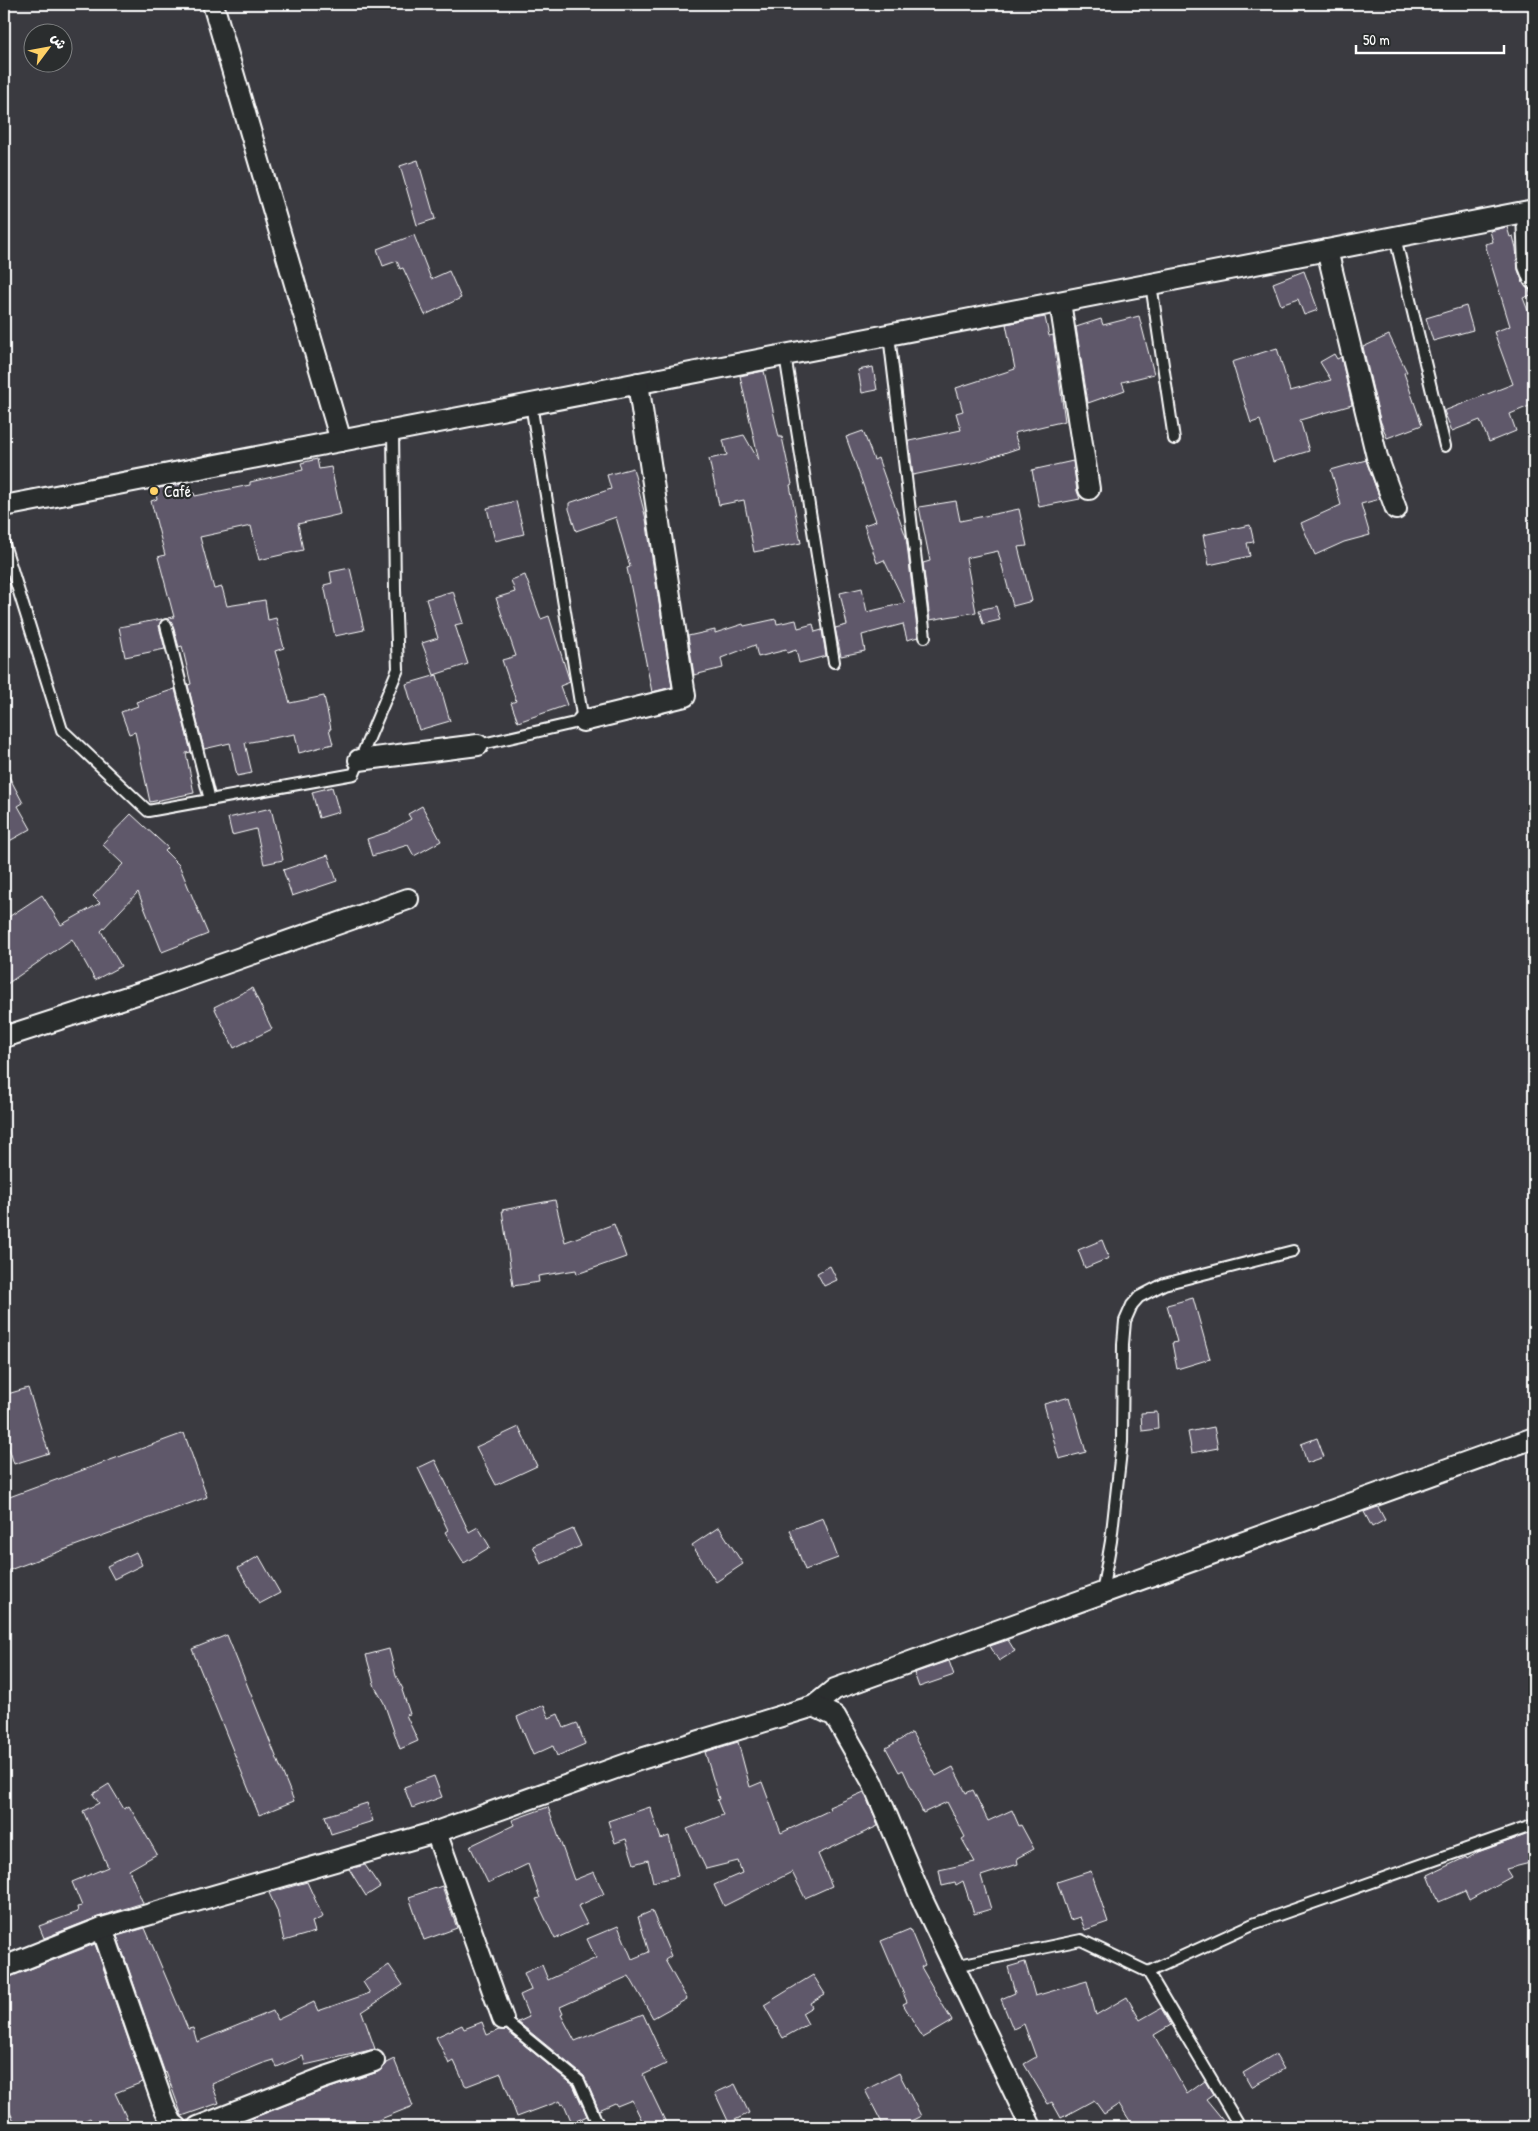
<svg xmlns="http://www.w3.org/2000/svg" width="1538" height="2131" font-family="'Patrick Hand','Playpen Sans Arabic',sans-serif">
<rect width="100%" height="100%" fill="#3a3a40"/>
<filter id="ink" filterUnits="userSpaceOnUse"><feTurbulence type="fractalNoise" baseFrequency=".02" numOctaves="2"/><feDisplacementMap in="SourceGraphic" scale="10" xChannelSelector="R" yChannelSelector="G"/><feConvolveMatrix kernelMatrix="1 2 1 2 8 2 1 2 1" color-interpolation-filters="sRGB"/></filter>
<g filter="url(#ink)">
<g fill="#5f596a" stroke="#fff">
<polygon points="418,160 435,219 417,225 400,166"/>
<polygon points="1507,227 1510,237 1513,236 1516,248 1518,270 1523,283 1529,290 1531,295 1523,298 1534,326 1534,404 1510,414 1516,431 1489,442 1480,420 1452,431 1444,411 1513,384 1494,332 1510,326 1485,244 1493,242 1490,231"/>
<polygon points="414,235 431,279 449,271 461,298 425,315 403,268 400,269 397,261 383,266 377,249"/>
<polygon points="1304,271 1318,310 1304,315 1298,299 1281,305 1273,283"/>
<polygon points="1466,306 1473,330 1433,341 1426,318"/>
<polygon points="1139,316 1154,374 1122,382 1125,390 1088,403 1076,327 1101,319 1103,325"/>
<polygon points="1045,317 1049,336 1053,335 1065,421 1014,433 1019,448 977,462 913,475 909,441 961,430 956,413 963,411 956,388 1015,369 1006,324"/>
<polygon points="1389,335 1407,372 1404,373 1422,425 1387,438 1380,420 1363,347"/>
<polygon points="1277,348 1290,391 1331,380 1320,362 1334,354 1337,359 1341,357 1352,405 1300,420 1309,451 1273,462 1260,420 1251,423 1232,362"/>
<polygon points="873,367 877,390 862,393 858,370"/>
<polygon points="764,371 779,437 782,437 792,484 790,485 801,543 754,552 744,500 719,505 709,459 727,455 723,440 744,435 759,461 740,376"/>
<polygon points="863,431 874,460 878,458 906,537 918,637 907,640 903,624 862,635 865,651 841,656 835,628 847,625 840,593 862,588 867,612 905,603 884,560 877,563 864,525 876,521 846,437"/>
<polygon points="317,459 319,469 331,467 341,514 298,524 303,550 259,560 251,526 200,537 214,589 222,587 227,606 265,600 268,620 276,618 284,648 275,651 290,703 324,696 331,729 329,729 333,744 299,753 295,734 245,743 252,773 237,776 230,743 204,749 188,685 191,684 182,646 179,647 172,623 168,618 174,617 158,557 165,555 151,501 157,499 154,489 182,484 185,496 194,493 195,496 250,485 250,482 303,470 301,463"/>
<polygon points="1366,460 1380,499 1361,504 1370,535 1344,542 1315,555 1301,523 1341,505 1331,470"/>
<polygon points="1073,461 1077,491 1080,499 1039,507 1032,470"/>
<polygon points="633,468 646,519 672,687 652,692 627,568 630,567 616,517 576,531 569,509 569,503 611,489 607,475"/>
<polygon points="516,501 524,534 495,541 487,508"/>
<polygon points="956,501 960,521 1019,509 1027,546 1018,547 1032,601 1013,606 998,551 966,558 976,612 930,620 923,563 930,561 919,507"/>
<polygon points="1250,525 1254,542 1247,543 1250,556 1209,565 1203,535"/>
<polygon points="350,568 364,630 335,636 324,585 332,583 330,572"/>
<polygon points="525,575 541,619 549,616 570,682 560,686 567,705 518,722 511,703 516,701 502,660 516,656 496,598 515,592 511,580"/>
<polygon points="453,591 463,623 455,625 468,664 434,675 422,643 438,638 426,599"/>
<polygon points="996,606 1000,620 983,624 979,610"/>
<polygon points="162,619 159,626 165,649 125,657 119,627"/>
<polygon points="776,619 777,624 796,620 798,628 813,624 815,632 822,630 826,656 799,663 796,650 787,653 786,650 758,657 755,645 721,658 723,668 694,675 688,636 715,630 715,633 743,624 744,626"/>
<polygon points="437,675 450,721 419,730 406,684"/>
<polygon points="175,689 191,752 186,753 194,793 150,802 135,732 129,734 121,712 138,706 136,702"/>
<polygon points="4,767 23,803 18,806 31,829 4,844"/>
<polygon points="332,787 339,812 319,818 312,792"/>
<polygon points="422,806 441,841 414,856 408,845 372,856 367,839 388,832 411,819 408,814"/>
<polygon points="271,808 283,860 264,864 256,829 232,835 228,818"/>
<polygon points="131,814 168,848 165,851 179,865 208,934 162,952 138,892 101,931 121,966 95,980 72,939 4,986 4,920 42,895 61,925 100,903 93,896 123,864 102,844"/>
<polygon points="328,855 337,881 292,896 283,870"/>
<polygon points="252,988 272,1029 234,1048 214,1007"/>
<polygon points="555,1200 565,1242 614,1224 626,1257 577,1274 576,1270 538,1276 539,1282 513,1286 502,1210"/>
<polygon points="1102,1240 1109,1258 1085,1268 1078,1250"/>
<polygon points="830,1266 837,1280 824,1286 817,1273"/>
<polygon points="1193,1298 1210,1359 1177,1369 1172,1343 1177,1342 1167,1305"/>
<polygon points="28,1388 49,1453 14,1464 4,1432 4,1395"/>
<polygon points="1070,1397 1086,1452 1059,1459 1044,1404"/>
<polygon points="1157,1412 1158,1429 1142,1431 1141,1413"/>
<polygon points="519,1427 537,1466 496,1485 476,1447"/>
<polygon points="1214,1427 1218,1448 1192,1453 1188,1432"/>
<polygon points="184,1433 207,1497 4,1572 4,1499"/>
<polygon points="1317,1438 1324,1457 1307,1463 1301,1444"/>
<polygon points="435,1460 469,1532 478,1527 490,1547 464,1563 445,1532 448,1530 418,1468"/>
<polygon points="1378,1507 1385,1520 1372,1527 1364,1512"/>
<polygon points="823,1518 838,1558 805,1570 790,1530"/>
<polygon points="719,1527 743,1564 716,1582 692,1545"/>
<polygon points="573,1529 581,1546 541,1564 533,1546"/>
<polygon points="136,1552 142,1565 114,1579 107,1566"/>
<polygon points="259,1556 280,1593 259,1604 238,1568"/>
<polygon points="227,1635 294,1801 259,1815 192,1649"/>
<polygon points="1008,1640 1015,1651 999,1661 990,1646"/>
<polygon points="389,1649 396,1676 403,1689 402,1690 410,1714 406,1715 418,1741 400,1749 384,1703 375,1687 366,1655"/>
<polygon points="949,1661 954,1675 919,1687 914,1673"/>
<polygon points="544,1705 549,1718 558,1714 564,1728 577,1723 585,1744 557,1756 553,1746 533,1755 517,1717"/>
<polygon points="912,1733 936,1776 953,1767 966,1793 973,1790 988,1821 1012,1810 1019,1826 1021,1825 1034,1849 1017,1858 1018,1864 981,1876 991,1909 974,1914 963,1881 956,1885 955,1883 942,1886 939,1870 975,1862 962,1839 965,1837 947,1802 923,1813 903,1770 899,1772 886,1748"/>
<polygon points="738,1742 750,1787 762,1782 781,1833 830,1810 829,1807 864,1792 878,1826 818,1854 832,1886 805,1898 792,1872 724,1906 714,1885 742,1873 738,1861 706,1869 687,1829 723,1815 717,1800 719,1799 705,1752"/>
<polygon points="434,1776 442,1797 412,1808 404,1787"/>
<polygon points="109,1784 124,1809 129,1806 157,1854 129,1870 143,1903 98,1917 44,1938 39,1926 78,1912 77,1907 82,1906 72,1882 108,1867 83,1811 99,1803 93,1794"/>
<polygon points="367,1803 373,1821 331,1834 325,1816"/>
<polygon points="548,1807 574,1880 594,1872 604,1894 578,1906 587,1924 555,1939 536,1899 540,1898 528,1864 488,1883 470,1846 514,1825 512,1820"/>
<polygon points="650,1807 661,1839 669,1836 678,1876 653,1882 648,1860 634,1864 626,1839 615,1843 608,1821"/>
<polygon points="1534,1832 1534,1862 1506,1869 1511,1877 1469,1900 1465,1891 1439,1902 1428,1875 1466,1857 1467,1859 1478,1852"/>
<polygon points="365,1865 380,1887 366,1896 349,1869"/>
<polygon points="1091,1871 1108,1922 1085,1930 1080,1917 1070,1920 1057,1882"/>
<polygon points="307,1882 323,1917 312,1922 315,1932 284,1941 277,1910 269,1893"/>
<polygon points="442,1886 457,1928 424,1940 409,1897"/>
<polygon points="652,1911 671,1956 665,1960 687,1999 653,2018 629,1976 560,2007 563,2014 561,2015 575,2041 643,2014 666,2064 643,2075 668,2127 645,2127 632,2100 617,2106 615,2103 599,2110 584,2076 518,2022 529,2017 520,1995 531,1990 524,1973 542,1965 548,1980 596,1958 587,1939 618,1926 632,1959 649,1952 638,1917"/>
<polygon points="145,1928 188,2029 193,2028 197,2042 273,2011 277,2020 314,2002 318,2011 370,1993 363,1982 389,1965 403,1985 362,2012 375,2049 305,2065 303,2056 277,2067 274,2060 261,2064 212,2084 219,2103 182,2116 166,2072 165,2073 117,1936"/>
<polygon points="910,1929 925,1965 921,1967 952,2021 923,2038 903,2004 907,2002 881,1941"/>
<polygon points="95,1944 143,2082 115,2093 131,2127 95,2127 90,2118 71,2127 17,2127 4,2100 4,1979"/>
<polygon points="1025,1962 1035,1996 1087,1981 1096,2015 1127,1997 1140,2020 1161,2008 1171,2025 1154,2035 1187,2094 1205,2081 1213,2094 1206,2099 1229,2127 1134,2127 1119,2104 1104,2114 1094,2100 1061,2118 1052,2102 1048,2104 1024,2064 1036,2057 1024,2024 1013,2029 1001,1999 1015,1993 1008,1967"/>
<polygon points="813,1975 825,1994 810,2003 812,2007 802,2013 808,2024 783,2038 764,2005"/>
<polygon points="482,2022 487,2035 499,2030 506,2030 573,2085 587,2116 572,2123 564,2104 562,2105 560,2101 517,2117 501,2073 467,2086 465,2085 454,2061 449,2064 436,2037 462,2025 464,2029"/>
<polygon points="1275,2054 1284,2069 1251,2087 1243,2073"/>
<polygon points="394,2059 413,2106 361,2127 230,2127 327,2089 378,2072 383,2068 386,2063"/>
<polygon points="899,2073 921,2116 899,2127 884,2127 865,2090"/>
<polygon points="735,2084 749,2113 729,2123 715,2093"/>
</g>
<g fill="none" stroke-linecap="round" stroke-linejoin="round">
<defs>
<g id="lane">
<polyline points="1395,237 1445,446"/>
<polyline points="1151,284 1174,439"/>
<polyline points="889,335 925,637"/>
<polyline points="785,355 834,662"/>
<polyline points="4,544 62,730 148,811 354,774 398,669 395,590 393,431"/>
<polyline points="166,625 210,800"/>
<polyline points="478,745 583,721 531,404"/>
<polyline points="1102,1593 1111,1541 1122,1442 1123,1344 1125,1321 1132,1305 1139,1297 1164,1284 1293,1251"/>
<polyline points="954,1966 1081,1940 1148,1972 1240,2127"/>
<polyline points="1148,1972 1253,1924 1534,1825"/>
<polyline points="503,2019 579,2081 599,2127"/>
</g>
<g id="street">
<polyline points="213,4 341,441"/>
<polyline points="1527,212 1529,266 1534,279"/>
<polyline points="1327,250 1377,457 1396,509"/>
<polyline points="1060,302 1089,489"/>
<polyline points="4,506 1534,210"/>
<polyline points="583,721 685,696 638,383"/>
<polyline points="359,760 478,745"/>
<polyline points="4,1037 155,988 408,899"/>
<polyline points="814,1706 835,1689 1534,1438"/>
<polyline points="436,1832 503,2019"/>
<polyline points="102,1928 164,2107 172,2123 177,2127"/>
<polyline points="4,1967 102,1928 436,1832 641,1759 814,1706 835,1716 873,1783 921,1897 1031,2127"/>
<polyline points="198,2127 323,2078 374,2061"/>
</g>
</defs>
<use href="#lane" stroke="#fff" stroke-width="14"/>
<use href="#street" stroke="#fff" stroke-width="24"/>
<use href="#lane" stroke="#2a2d2e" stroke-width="10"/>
<use href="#street" stroke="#2a2d2e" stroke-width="20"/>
</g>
</g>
<circle fill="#ffd166" stroke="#2a2d2e" stroke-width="2" cx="154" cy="491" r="5"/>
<g text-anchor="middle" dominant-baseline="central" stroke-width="4.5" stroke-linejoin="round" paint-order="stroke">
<g font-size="16" fill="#fff" stroke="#2a2d2e" text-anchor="start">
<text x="164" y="491">Café</text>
</g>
</g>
<rect width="1538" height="2131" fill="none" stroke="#2a2d2e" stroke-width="20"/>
<rect x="10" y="10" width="1518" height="2111" fill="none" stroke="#fff" stroke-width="2" filter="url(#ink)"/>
<g transform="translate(48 48) rotate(58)"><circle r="24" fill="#2a2d2e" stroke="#7f8182"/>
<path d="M0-4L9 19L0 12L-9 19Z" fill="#ffd166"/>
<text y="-8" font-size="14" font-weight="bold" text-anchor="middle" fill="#ffffff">ش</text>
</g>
<path d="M1356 45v8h148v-8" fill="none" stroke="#ffffff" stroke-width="2.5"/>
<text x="1363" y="45" font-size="15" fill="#ffffff" stroke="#2a2d2e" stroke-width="4" paint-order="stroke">50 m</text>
</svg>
